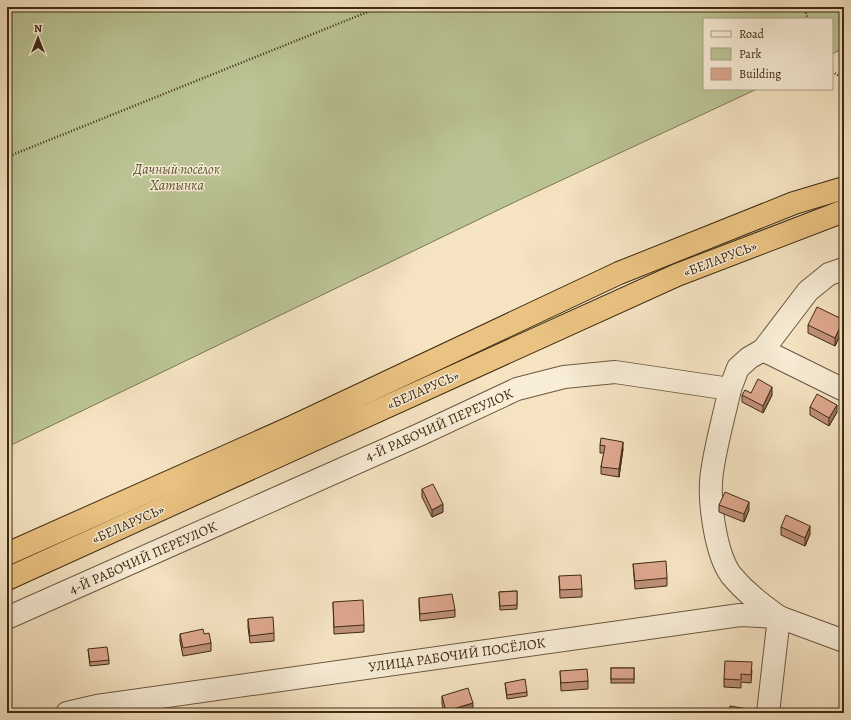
<svg xmlns="http://www.w3.org/2000/svg" width="851" height="720" font-family="Alegreya,serif">
<rect width="100%" height="100%" fill="#f5e3c2"/>
<filter id="stains"><feTurbulence type="fractalNoise" baseFrequency=".005" numOctaves="4"/><feColorMatrix values="0 0 0 0 .2 0 0 0 0 .09 0 0 0 0 .02 0 0 0 .5 -.17"/></filter>
<radialGradient id="worn" r=".72"><stop offset=".6" stop-color="#630" stop-opacity="0"/><stop offset="1" stop-color="#630" stop-opacity=".3"/></radialGradient>
<polygon fill="#bbc494" stroke="#7c7753" points="7,7 844,7 844,48 832,54 832,19 704,19 704,89 757,89 519,200 7,447"/>
<g fill="none" stroke-linecap="round" stroke-linejoin="round">
<defs>
<g id="minor">
<polyline points="763,350 844,390"/>
<path d="M730,389c-6,27 -14,55 -18,83 -4,26 3,81 19,103 14,17 30,29 48,42"/>
<polyline points="7,618 421,434 517,389 564,377 615,372 730,389 738,368 749,358 763,350 808,291 829,274 844,269"/>
<polyline points="67,713 97,706 740,615 779,617 844,641"/>
<polyline points="768,713 779,617"/>
</g>
<g id="highway">
<polyline points="7,554 292,427 619,273 794,203 844,188"/>
<polyline points="7,579 677,275 844,211"/>
</g>
</defs>
<use href="#minor" stroke="#6c583e" stroke-width="24"/>
<use href="#highway" stroke="#3e2a12" stroke-width="24"/>
<g stroke="#3e2a12" stroke-width="2.5" stroke-dasharray="1 2" stroke-linecap="butt">
<polyline points="804,7 808,19"/>
<polyline points="832,72 844,78"/>
<polyline points="7,157 380,7"/>
</g>
<use href="#minor" stroke="#f8edd7" stroke-width="22"/>
<use href="#highway" stroke="#eac281" stroke-width="22"/>
</g>
<g fill="#be9079" stroke="#3e2a12">
<polygon points="844,320 844,334 841,333 835,346 808,333 808,325"/>
<polygon points="751,393 772,395 763,413 742,402 742,395"/>
<polygon points="810,407 837,412 829,426 810,415"/>
<polygon points="600,445 623,449 619,477 601,474 601,467 604,453 600,453"/>
<polygon points="422,489 443,512 432,517 422,497"/>
<polygon points="719,505 749,510 744,522 719,512"/>
<polygon points="781,527 810,534 805,546 781,535"/>
<polygon points="633,564 667,578 667,586 635,589"/>
<polygon points="559,576 582,589 582,597 560,598"/>
<polygon points="517,591 517,609 500,610 499,592"/>
<polygon points="419,598 455,610 455,617 420,621 419,606"/>
<polygon points="333,602 364,625 364,632 334,634"/>
<polygon points="248,619 274,633 274,641 250,643 248,627"/>
<polygon points="180,634 204,634 211,643 211,651 183,656 180,641"/>
<polygon points="88,649 109,660 109,664 90,666"/>
<rect x="611" y="668" width="23" height="15"/>
<polygon points="752,670 751,683 741,682 741,688 724,687 724,679"/>
<polygon points="560,671 588,681 588,689 561,691"/>
<polygon points="505,683 527,692 527,696 507,699"/>
<polygon points="442,696 473,711 464,713 444,713 442,704"/>
</g>
<g fill="#9b7563" stroke="#3e2a12">
<polygon points="841,325 841,333 835,346 835,338"/>
<polygon points="772,387 772,395 763,413 763,406"/>
<polygon points="837,405 837,412 829,426 829,418"/>
<polygon points="623,442 623,449 619,477 619,469"/>
<polygon points="749,502 749,510 744,522 744,514"/>
<polygon points="443,504 443,512 432,517 432,510"/>
<polygon points="810,526 810,534 805,546 805,538"/>
<polygon points="473,703 473,711 464,713 446,713 446,711"/>
</g>
<g fill="#dda78d" stroke="#3e2a12">
<polygon points="817,307 844,320 844,326 841,325 835,338 808,325"/>
<polygon points="758,379 772,387 763,406 742,395 745,390 751,393"/>
<polygon points="817,394 837,405 829,418 810,407"/>
<polygon points="601,438 623,442 619,469 601,467 605,446 600,445"/>
<polygon points="433,484 443,504 432,510 422,489"/>
<polygon points="725,492 749,502 744,514 719,505"/>
<polygon points="786,515 810,526 805,538 781,527"/>
<polygon points="666,561 667,578 635,581 633,564"/>
<polygon points="581,575 582,589 560,590 559,576"/>
<polygon points="517,591 517,605 500,606 499,592"/>
<polygon points="452,594 455,610 420,614 419,598"/>
<polygon points="363,600 364,625 334,627 333,602"/>
<polygon points="273,617 274,633 250,636 248,619"/>
<polygon points="203,629 204,634 209,633 211,643 183,648 180,634"/>
<polygon points="107,647 109,660 90,662 88,649"/>
<polygon points="725,661 752,662 751,675 741,674 741,680 724,679"/>
<rect x="611" y="668" width="23" height="11"/>
<polygon points="587,669 588,681 561,683 560,671"/>
<polygon points="525,679 527,692 507,695 505,683"/>
<polygon points="468,688 473,703 446,711 442,696"/>
<polygon points="730,706 748,709 748,713 729,713"/>
</g>
<g text-anchor="middle" dominant-baseline="central" stroke-width="3" stroke-linejoin="round" paint-order="stroke">
<g font-size="14" font-style="italic" fill="#5d5032" stroke="#f8edd7">
<text x="177" y="169">Дачный посёлок<tspan x="177" dy="16">Хатынка</tspan></text>
</g>
<g font-size="14" fill="#3e2a12" stroke="#f8edd7">
<text transform="translate(720 259) rotate(-21)">«БЕЛАРУСЬ»</text>
<text transform="translate(423 390) rotate(-24)">«БЕЛАРУСЬ»</text>
<text transform="translate(439 425) rotate(-24)">4-Й РАБОЧИЙ ПЕРЕУЛОК</text>
<text transform="translate(128 524) rotate(-24)">«БЕЛАРУСЬ»</text>
<text transform="translate(143 558) rotate(-24)">4-Й РАБОЧИЙ ПЕРЕУЛОК</text>
<text transform="translate(457 655) rotate(-8)">УЛИЦА РАБОЧИЙ ПОСЁЛОК</text>
</g>
</g>
<rect width="851" height="720" fill="none" stroke="#f5e3c2" stroke-width="24"/>
<rect x="8" y="8" width="835" height="704" fill="none" stroke="#3e2a12" stroke-width="2"/>
<rect x="12" y="12" width="827" height="696" fill="none" stroke="#3e2a12"/>
<rect x="703" y="18" width="130" height="72" fill="#f8edd7" stroke="#ae9f88"/>
<rect x="711" y="31" width="20" height="6" fill="#f8edd7" stroke="#ae9f88"/>
<text x="739" y="38" font-size="12" fill="#3e2a12">Road</text>
<rect x="711" y="48" width="20" height="12" fill="#bbc494" stroke="#ae9f88"/>
<text x="739" y="58" font-size="12" fill="#3e2a12">Park</text>
<rect x="711" y="68" width="20" height="12" fill="#dda78d" stroke="#ae9f88"/>
<text x="739" y="78" font-size="12" fill="#3e2a12">Building</text>
<g transform="translate(38 38)" stroke="#f8edd7" stroke-width="3" paint-order="stroke">
<path d="M0-3L7 15L0 10L-7 15Z" fill="#3e2a12"/>
<text y="-6" font-size="11" font-weight="bold" text-anchor="middle" fill="#3e2a12">N</text>
</g>
<rect width="100%" height="100%" filter="url(#stains)"/>
<rect width="100%" height="100%" fill="url(#worn)"/>
</svg>
